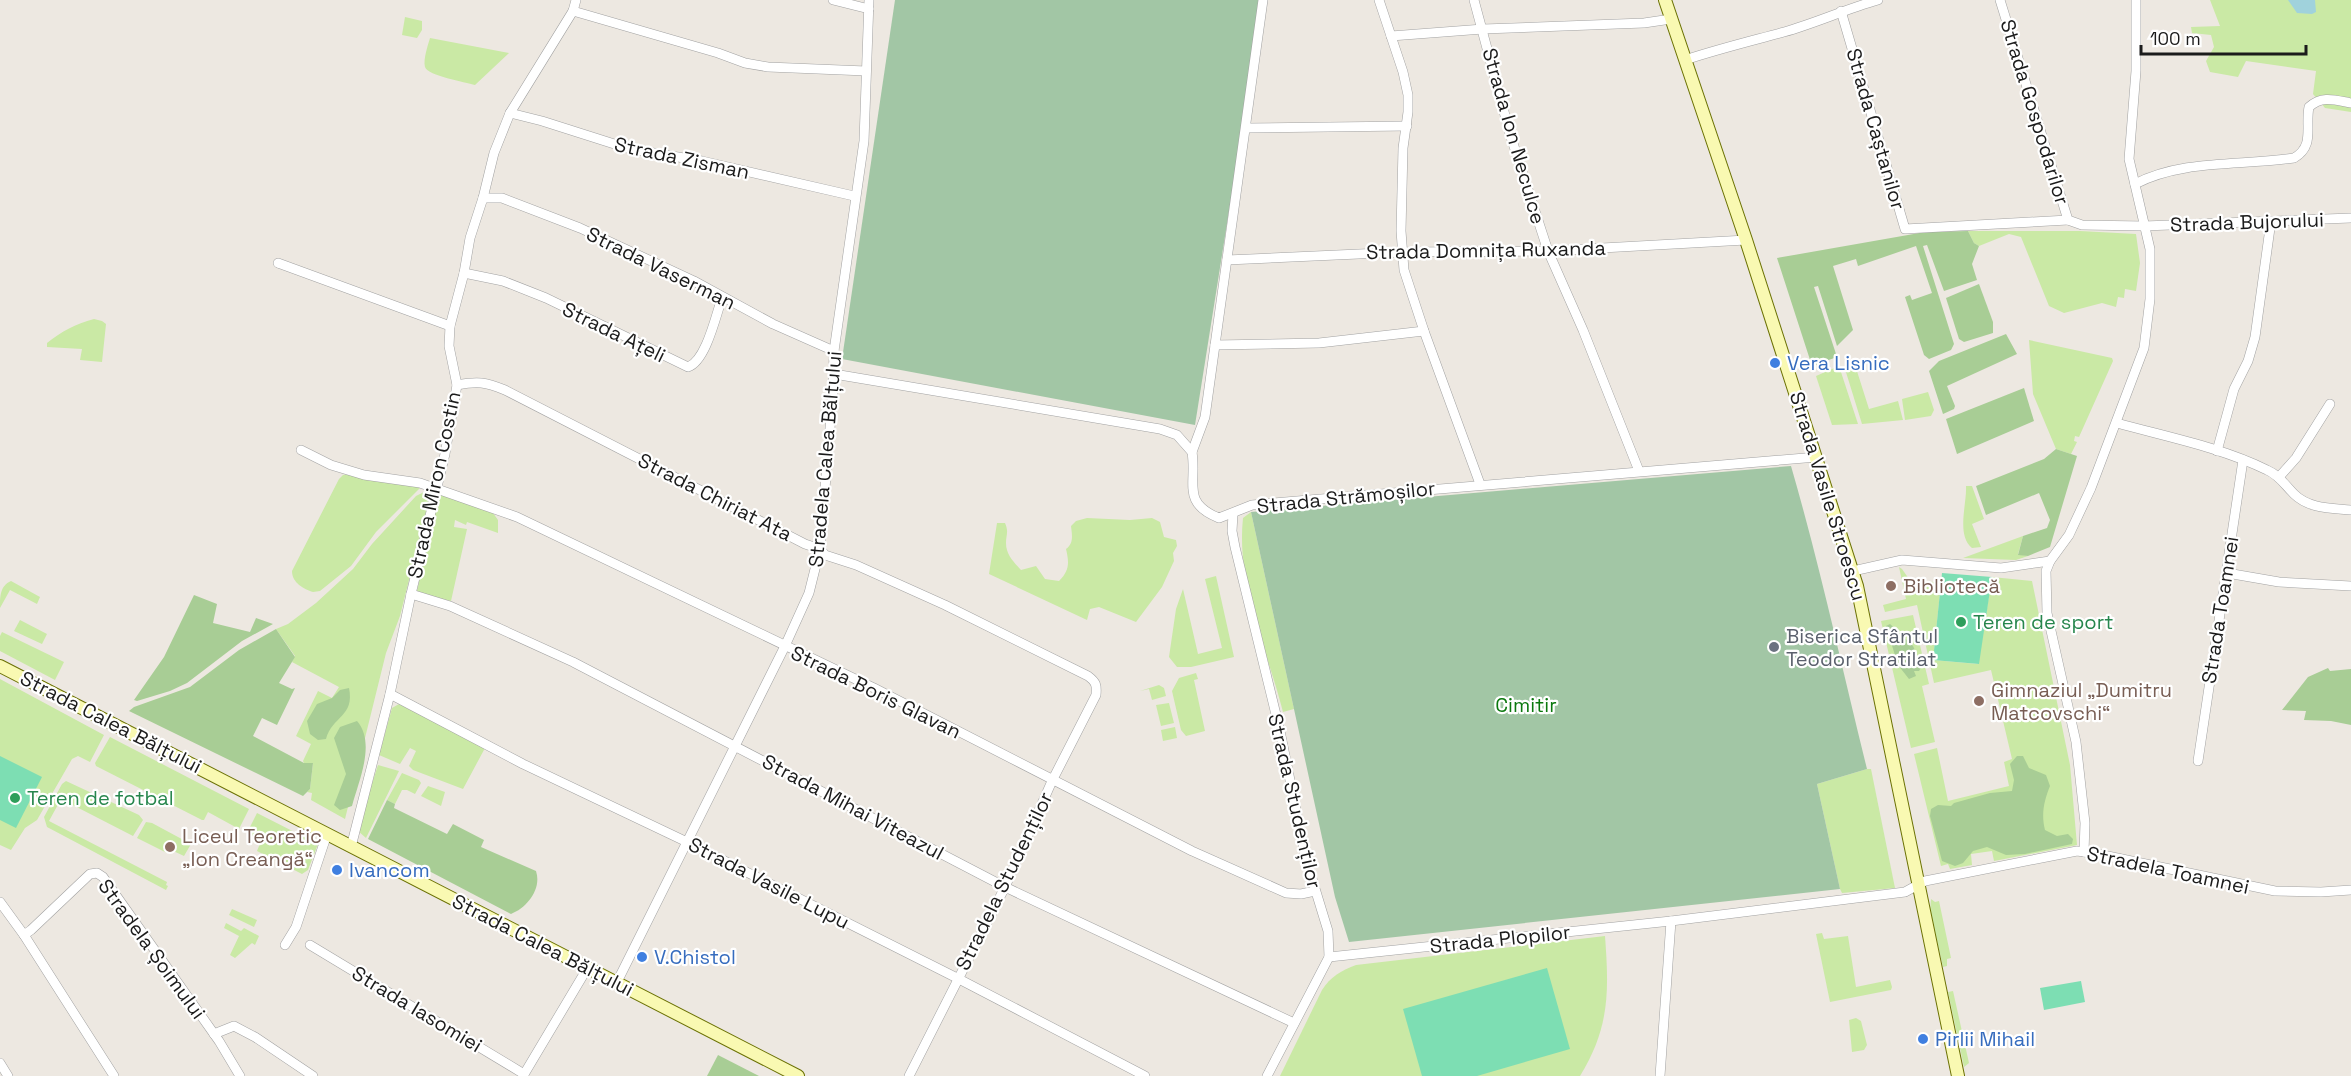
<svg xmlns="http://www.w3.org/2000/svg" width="2351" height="1076" font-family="'Space Grotesk',sans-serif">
<rect width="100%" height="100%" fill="#ede8e1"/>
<g fill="#cae9a5">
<polygon points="2210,0 2351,0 2351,112 2325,108 2313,94 2316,71 2246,61 2238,77 2210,72 2206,61 2214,47 2211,35 2192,33 2191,27 2220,26"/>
<polygon points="405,17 422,21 422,30 417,38 402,35"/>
<path d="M430,38l79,15 -34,32c-10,-3 -47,-9 -50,-18 -2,-8 3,-22 5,-29z"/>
<polygon points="1968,231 2080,231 2136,234 2140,263 2136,291 2125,289 2124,298 2118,297 2116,307 2102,303 2064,313 2049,306 2021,237 2009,234 1979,246 1974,243"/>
<path d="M94,319l8,2 4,3 -4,38 -22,-2 2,-11 -35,-2v-4c15,-12 28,-19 47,-24z"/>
<polygon points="2029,340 2112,358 2113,361 2079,437 2075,436 2074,441 2077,442 2071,454 2056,449 2033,394"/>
<polygon points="1839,366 1858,424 1832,425 1816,376"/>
<polygon points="1856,368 1869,409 1898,401 1903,420 1862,424 1845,369"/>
<polygon points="1928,392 1934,410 1931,416 1905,420 1902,399"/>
<path d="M350,474l71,13 -45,45 -25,34 -31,25 -7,1c-9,-3 -21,-9 -21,-21l47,-92 4,-4z"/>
<path d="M1966,486h6l12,33 -12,5 9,23 -9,1c-16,-13 -5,-44 -6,-62z"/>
<polygon points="424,492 431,492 400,616 386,653 345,819 311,800 312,793 307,792 310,789 313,763 304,763 303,761 311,744 296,736 318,691 332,698 339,687 292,662 295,656 276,629 288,624 316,603 353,569 372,544 416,496"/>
<polygon points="441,493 493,513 498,520 498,533 467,522 466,525 455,520 454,527 467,529 451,601 420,594 417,591 438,496"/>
<path d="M1251,512l43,197 -11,3c-16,-63 -47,-128 -40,-194z"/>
<path d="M1087,518l43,2 22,-2 8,4 4,15 12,3 1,6 -4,7 1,8 -12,26 -26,35 -37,-15 -9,2 -3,11 -98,-46 8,-51h8c4,9 1,12 1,20 0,12 8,19 15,27l15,-4 9,13 14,2c11,-11 10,-19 7,-32 8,-6 6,-14 5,-23l5,-5z"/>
<polygon points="2023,536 2018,554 2028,556 2016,560 1963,558"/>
<polygon points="1899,567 1902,569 1909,579 1941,583 1933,660 1978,664 1992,577 2032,581 2070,765 2077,845 1994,861 1992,851 1971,854 1972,865 1950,869 1948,864 1941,866 1914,754 1937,748 1948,801 2009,786 2004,762 2012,759 1991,670 1934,683 1917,605 1885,612 1883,605 1906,599"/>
<polygon points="1216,576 1234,657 1191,667 1177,667 1169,657 1176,609 1183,589 1198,654 1222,648 1205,579"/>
<path d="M11,581l29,16 -3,7 -27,-14 -10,18c0,-12 0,-22 11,-27z"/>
<polygon points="1913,615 1929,684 1922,686 1935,742 1911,748 1881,621"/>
<polygon points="20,620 47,634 42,644 14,631"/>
<polygon points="2,632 64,662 55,680 0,651 0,636"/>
<polygon points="1196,673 1198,679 1194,680 1205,731 1186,736 1181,730 1172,691 1179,678"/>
<polygon points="0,679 104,735 90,762 78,756 72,759 37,820 25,828 11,850 0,845"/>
<polygon points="1159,685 1164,688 1166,696 1152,700 1149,689 1140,691"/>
<polygon points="1169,703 1174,723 1161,726 1156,705"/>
<polygon points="399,704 485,748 463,789 413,770 409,766 416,751 410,748 400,764 379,755 392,708"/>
<polygon points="1175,727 1177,738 1163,741 1161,730"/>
<polygon points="110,737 249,809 239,829 208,812 204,820 202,820 96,766 95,763"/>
<polygon points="378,765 399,771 366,838 357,830"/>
<polygon points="1867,769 1871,769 1895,888 1842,893 1840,889 1817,784"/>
<polygon points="402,773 419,780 421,783 415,794 407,790 402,790 395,804 387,800"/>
<polygon points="66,781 139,815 143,820 133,836 61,799 49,821 167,882 166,885 168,886 166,890 47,827 44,817 62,784"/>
<polygon points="428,786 445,792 441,806 421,796"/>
<polygon points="257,813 318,844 308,870 302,874 257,851 261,841 247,833"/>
<polygon points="146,822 152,823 191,844 184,856 169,849 167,853 137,838"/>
<polygon points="1931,899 1935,902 1939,901 1951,958 1947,959 1947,966 1943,967 1930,911"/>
<polygon points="232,909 257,920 254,927 229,915"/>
<polygon points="226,923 241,931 244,928 259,936 255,945 252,943 235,958 230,955 239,936 224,928"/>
<polygon points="1822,933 1824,939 1848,936 1856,987 1890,980 1892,987 1891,990 1830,1002 1816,934"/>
<path d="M1605,936c4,55 5,91 -25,140h-300l42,-86c8,-13 20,-20 34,-25z"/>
<polygon points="1953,991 1969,1063 1964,1067 1948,992"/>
<polygon points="1856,1018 1861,1021 1867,1045 1864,1050 1852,1052 1849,1020"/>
</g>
<g fill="#a8cd95">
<polygon points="1968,231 1974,243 1979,246 1972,264 1977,280 1944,291 1927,245 1923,246 1954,344 1951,350 1929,359 1924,355 1905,297 1910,295 1912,300 1932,293 1916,246 1858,266 1856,259 1833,266 1853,330 1837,346 1818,286 1814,287 1837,357 1812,366 1777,258 1925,232"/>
<polygon points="1979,284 1993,322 1993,333 1964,342 1959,339 1946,298"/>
<polygon points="2006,334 2017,354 1947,386 1955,406 1954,409 1943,414 1929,371 1939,361"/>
<polygon points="2024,388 2034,421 1957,454 1946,419"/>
<polygon points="2056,449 2077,456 2050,547 2028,556 2018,555 2023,536 2047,528 2050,520 2039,493 1986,515 1976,486 2044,459"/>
<polygon points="194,595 217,604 213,623 250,632 256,618 273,624 242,641 187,683 170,691 137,701 134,700 164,657"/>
<polygon points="1890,624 1913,646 1922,666 1919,671 1914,671 1916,676 1909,679 1898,665 1886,626"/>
<polygon points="276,629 295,657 279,683 292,689 295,688 277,725 262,718 253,736 304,763 313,763 310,789 303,796 129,711 134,707 190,687 239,650"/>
<polygon points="2328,668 2330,671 2351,669 2351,725 2331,721 2304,720 2306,711 2282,710 2308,677"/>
<path d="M349,688c6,29 -17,28 -23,51l-8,1 -8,-6 -3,-13 10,-17 15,-6 8,-8z"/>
<path d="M357,721c19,22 2,59 -5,85l-12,4 -6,-5 12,-31 -12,-36 6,-11z"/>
<path d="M2017,756h6l6,12 17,7 4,11c-6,15 -9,28 -5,44l12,6 11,-2 5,5 -1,5 -47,10 -19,1 -19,-8 -14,4 -10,12 -8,3 -13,-5 -12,-45 1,-7 7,-4 13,1 3,-3 36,-10 22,-2 2,-11 -4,-16z"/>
<path d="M387,800l8,4 -1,4 53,26 6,-10 31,16 -3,7 55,24c6,18 -9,37 -25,43l-143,-75z"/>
<polygon points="718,1055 759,1076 707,1076"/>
</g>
<g fill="#a2c6a5">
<polygon points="895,0 1261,0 1253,60 1195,425 842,359"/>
<path d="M1791,466c29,100 51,202 76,303l-50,15 23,105 -491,53 -14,-45 -84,-385z"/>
</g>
<g fill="#7ddeb3">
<polygon points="1942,573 1992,577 1979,664 1933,660"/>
<polygon points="0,756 42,777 16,828 0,820"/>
<polygon points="1547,968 1570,1049 1477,1076 1422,1076 1403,1009"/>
<polygon points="2081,981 2085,1002 2044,1010 2040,988"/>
</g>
<polygon fill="#a0d2dc" points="2288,0 2315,0 2316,12 2312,14 2297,13"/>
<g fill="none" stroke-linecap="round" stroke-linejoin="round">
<defs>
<g id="street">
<polyline points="833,0 869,9"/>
<polyline points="1379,0 1403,72 1408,95 1408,112 1403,148 1401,231 1404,270 1424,331 1480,484"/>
<polyline points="1474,0 1510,134 1548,251 1583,330 1639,471"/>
<polyline points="2000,0 2068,220 2082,225 2144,226 2351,218"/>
<polyline points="573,11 718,53 745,63 768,67 866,71"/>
<polyline points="1841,11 1905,229 2068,220"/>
<polyline points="1391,36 1483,29 1644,23 1671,19"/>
<path d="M1685,60c33,-11 66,-19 99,-28 32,-9 62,-23 94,-32"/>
<polyline points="510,113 542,121 630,149 702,161 854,196"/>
<polyline points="1247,128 1407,126"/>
<path d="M2135,184c48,-25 107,-18 159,-26 21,-12 11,-31 15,-51 13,-12 26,-7 42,-4"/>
<polyline points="483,198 502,198 580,228 694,281 773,324 834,351"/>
<polyline points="1227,260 1403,252 1548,251 1746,240"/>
<polyline points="278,263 450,326"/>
<path d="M464,273l39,8 43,17 142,69c18,-6 28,-52 34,-69"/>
<polyline points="1215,345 1319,343 1424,331"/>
<path d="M834,374l326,55 17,6 15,17c5,31 -11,51 27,66l33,-13 10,-1 555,-47"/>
<path d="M457,385c21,-4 28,-3 48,5l300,154 15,5 5,6 31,10 89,40 143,71c8,6 9,9 8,19l-44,86 -47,106 -96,189"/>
<path d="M2117,423c50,14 103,24 150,47 12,5 18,15 27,24 15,15 38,14 57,16"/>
<polyline points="301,450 331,465 364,475 420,483 517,517 874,688 1192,851 1286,893 1301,894 1315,891"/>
<polyline points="2217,451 2234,389 2248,361 2255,337 2271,221"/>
<polyline points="1192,452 1205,417 1263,0"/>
<polyline points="2279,477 2296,458 2330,404"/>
<polyline points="1233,514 1232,531 1235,547 1280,731 1306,859 1328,931 1329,957 1267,1076"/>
<polyline points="1853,571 1902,560 2001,568 2050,561"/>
<polyline points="2227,573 2279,582 2351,586"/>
<polyline points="411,594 450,606 573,662 1005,887 1294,1023"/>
<polyline points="390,694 523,764 687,842 957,978 1145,1076"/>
<polyline points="2198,761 2243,460"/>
<polyline points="351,847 390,694 411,594 445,454 457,385 449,346 450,326 464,273 470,238 483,198 494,153 510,113 573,11 576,0"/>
<polyline points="2084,852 2085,823 2076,742 2047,613 2046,571 2050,561 2069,535 2091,488 2144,348 2150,299 2150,249 2129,159 2136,71 2136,0"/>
<polyline points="0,902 24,935 114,1076"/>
<polyline points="24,935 31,930 90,874 97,873 103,877 219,1041 240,1076"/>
<polyline points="285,945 296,927 327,834"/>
<polyline points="310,945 524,1074"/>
<polyline points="1329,957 1671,921 1905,892 1925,881 2077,851 2098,854 2275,891 2321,892 2351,890"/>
<polyline points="617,982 785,646 809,593 820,549 833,392 834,351 864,141 869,0"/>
<polyline points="214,1034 234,1026 255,1037 313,1076"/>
<polyline points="0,1063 8,1076"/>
<polyline points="523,1076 588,967"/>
<polyline points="1660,1076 1671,921"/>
</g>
<g id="secondary">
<polyline points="1665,0 1746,240 1857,586 1958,1076"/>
<polyline points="0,666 798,1076"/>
</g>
</defs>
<use href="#street" stroke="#a2a2a2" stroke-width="10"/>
<use href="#secondary" stroke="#6b7104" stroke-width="14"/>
<use href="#street" stroke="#fff" stroke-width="9"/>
<use href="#secondary" stroke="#f9f9b2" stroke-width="12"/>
</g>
<g fill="#3f7fe0" stroke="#fff" stroke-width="2">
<circle cx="1775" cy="363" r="6"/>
<circle cx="337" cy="870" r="6"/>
<circle cx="642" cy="957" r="6"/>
<circle cx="1923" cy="1039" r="6"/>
</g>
<g fill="#8d6e63" stroke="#fff" stroke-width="2">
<circle cx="1891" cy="586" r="6"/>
<circle cx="1979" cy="701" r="6"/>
<circle cx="170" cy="847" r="6"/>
</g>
<g fill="#2e9e5b" stroke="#fff" stroke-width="2">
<circle cx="1961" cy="622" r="6"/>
<circle cx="15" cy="798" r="6"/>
</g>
<circle fill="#6b7280" stroke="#fff" stroke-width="2" cx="1774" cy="647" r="6"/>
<g text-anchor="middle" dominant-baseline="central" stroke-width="4.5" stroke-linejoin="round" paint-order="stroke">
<g font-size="20" fill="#1b1b1b" stroke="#fff">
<text transform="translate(2035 112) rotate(73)">Strada Gospodarilor</text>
<text transform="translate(1876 129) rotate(74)">Strada Caștanilor</text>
<text transform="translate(1514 136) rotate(74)">Strada Ion Neculce</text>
<text transform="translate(682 158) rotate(12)">Strada Zisman</text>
<text transform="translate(2247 222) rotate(-2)">Strada Bujorului</text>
<text transform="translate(1486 250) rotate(-1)">Strada Domnița Ruxanda</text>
<text transform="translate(661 268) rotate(26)">Strada Vaserman</text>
<text transform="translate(614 332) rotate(26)">Strada Ațeli</text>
<text transform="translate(825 459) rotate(-85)">Stradela Calea Bălțului</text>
<text transform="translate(434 485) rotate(-78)">Strada Miron Costin</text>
<text transform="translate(1828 496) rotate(73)">Strada Vasile Stroescu</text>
<text transform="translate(715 497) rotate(27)">Strada Chiriat Ata</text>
<text transform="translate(1346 497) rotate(-6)">Strada Strămoșilor</text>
<text transform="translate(2220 610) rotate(-81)">Strada Toamnei</text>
<text transform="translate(876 692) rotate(26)">Strada Boris Glavan</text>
<text transform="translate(111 722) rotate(27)">Strada Calea Bălțului</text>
<text transform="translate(1295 801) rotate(77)">Strada Studenților</text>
<text transform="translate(853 807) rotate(28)">Strada Mihai Viteazul</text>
<text transform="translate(2168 870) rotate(12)">Stradela Toamnei</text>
<text transform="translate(1004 881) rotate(-64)">Stradela Studenților</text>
<text transform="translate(769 883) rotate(27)">Strada Vasile Lupu</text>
<text transform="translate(1500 939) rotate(-6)">Strada Plopilor</text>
<text transform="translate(543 945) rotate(27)">Strada Calea Bălțului</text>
<text transform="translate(152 949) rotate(54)">Stradela Șoimului</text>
<text transform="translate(417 1009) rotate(31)">Strada Iasomiei</text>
</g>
<g font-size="20" fill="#366cbe" stroke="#fff" text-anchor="start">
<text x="1787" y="363">Vera Lisnic</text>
<text x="349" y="870">Ivancom</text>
<text x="654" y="957">V.Chistol</text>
<text x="1935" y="1039">Pirlii Mihail</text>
</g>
<g font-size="20" fill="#785e54" stroke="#fff" text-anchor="start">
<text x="1903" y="586">Bibliotecă</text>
<text x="1991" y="690">Gimnaziul „Dumitru<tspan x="1991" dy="23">Matcovschi“</tspan></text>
<text x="182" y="836">Liceul Teoretic<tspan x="182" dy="23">„Ion Creangă“</tspan></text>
</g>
<g font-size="20" fill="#27864d" stroke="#fff" text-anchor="start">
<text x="1973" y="622">Teren de sport</text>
<text x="27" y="798">Teren de fotbal</text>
</g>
<g font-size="20" fill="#5b616d" stroke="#fff" text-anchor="start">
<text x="1786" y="636">Biserica Sfântul<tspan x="1786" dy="23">Teodor Stratilat</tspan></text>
</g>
<g font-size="20" fill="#0a780d" stroke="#fff">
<text x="1526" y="705">Cimitir</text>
</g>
</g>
<path d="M2141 45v9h165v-9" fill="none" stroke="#1b1b1b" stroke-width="3"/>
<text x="2150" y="45" font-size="18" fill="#1b1b1b" stroke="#ffffff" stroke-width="4.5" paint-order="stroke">100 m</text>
</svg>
